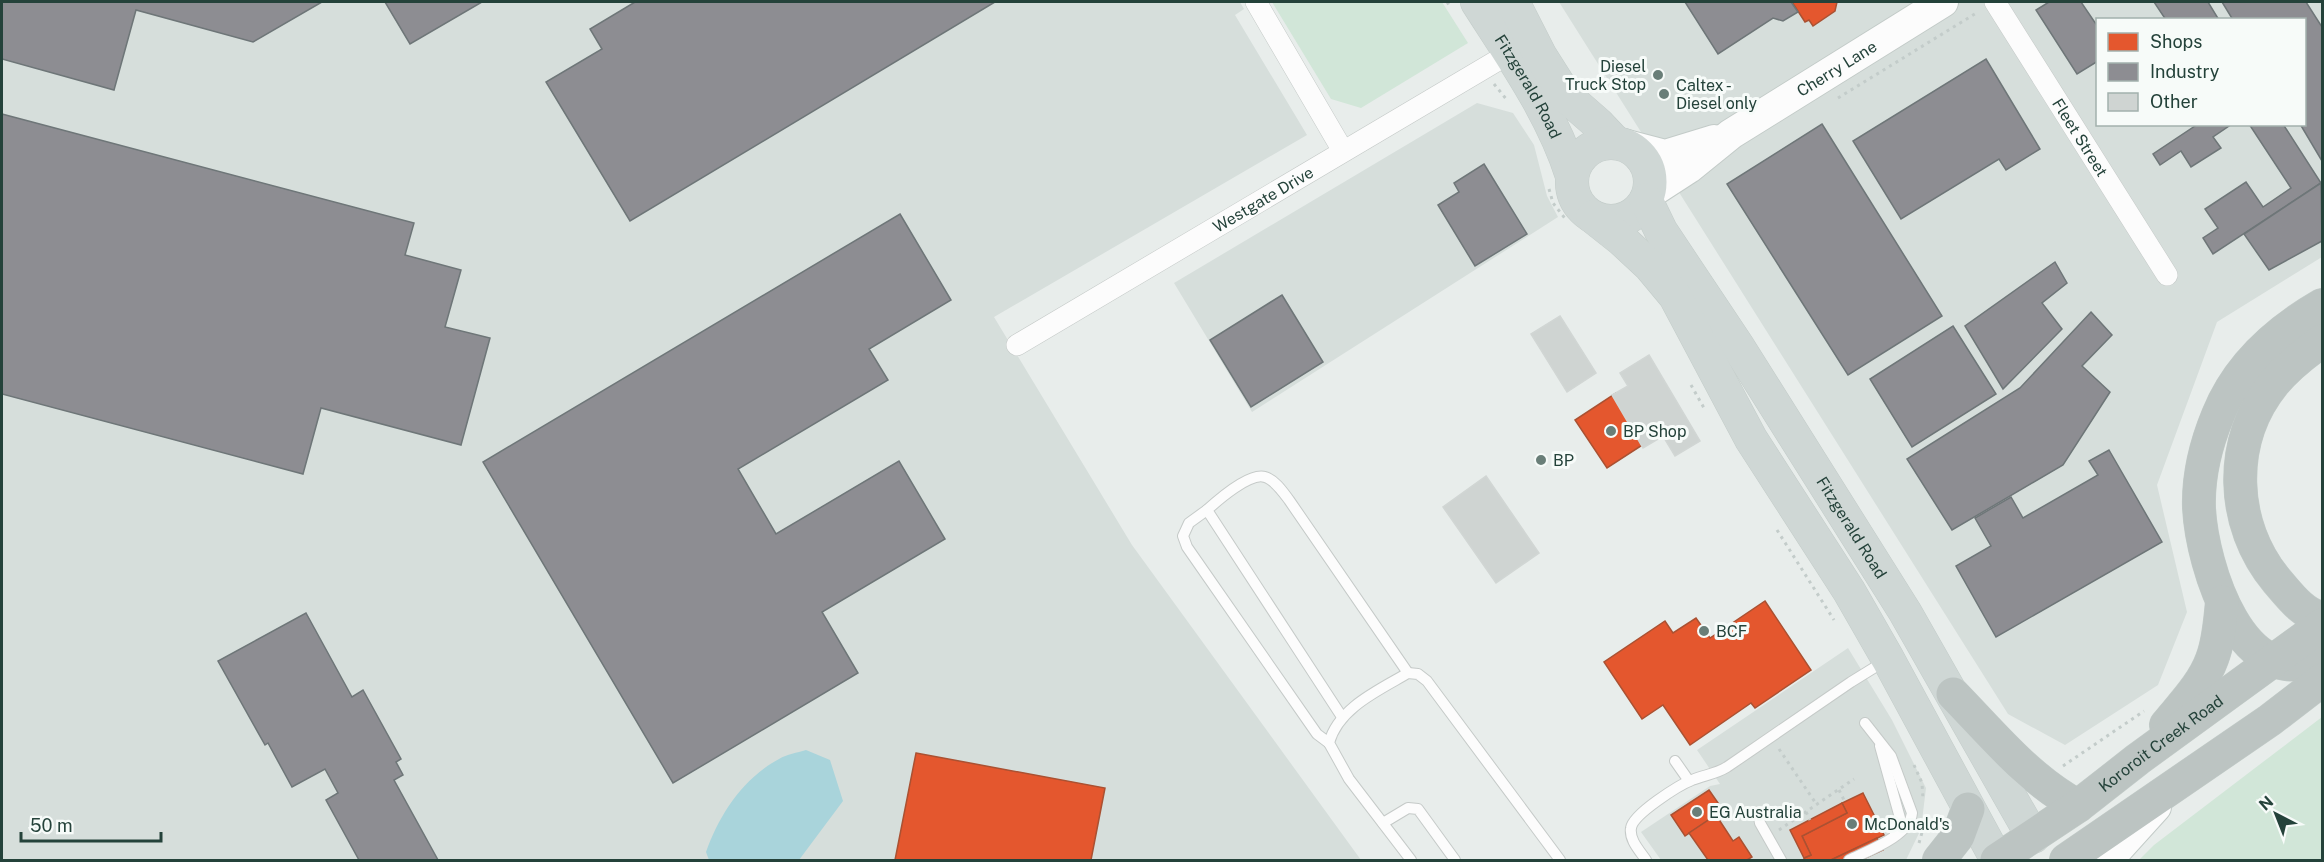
<svg xmlns="http://www.w3.org/2000/svg" width="2324" height="862" font-family="'Public Sans',sans-serif">
<rect width="100%" height="100%" fill="#e8edeb"/>
<g fill="#d6dedb" fill-rule="evenodd">
<polygon points="2,2 1240,2 1244,9 1235,15 1307,135 994,317 1132,545 1361,860 2,860"/>
<path d="M1559,2h763v255l-105,65 -60,163 30,127 -29,73 -93,60 -57,-31zM2098,20h206v104h-206z"/>
<polygon points="1477,103 1513,113 1534,145 1547,196 1558,217 1252,412 1174,283"/>
<polygon points="1848,648 1892,720 1926,788 1921,829 1906,860 1661,860 1641,832 1710,786 1720,784 1697,750"/>
</g>
<g fill="#d1e6d8">
<polygon points="1272,2 1442,2 1468,43 1361,108 1331,99"/>
<polygon points="2322,717 2322,860 2139,860 2154,845"/>
</g>
<path fill="#a9d4db" d="M806,750l24,10 13,41 -44,59h-90l-3,-8c13,-37 37,-74 73,-93 8,-5 18,-6 27,-9z"/>
<g fill="#e4572e" stroke="#aa5132" stroke-width="1.5">
<polygon points="1792,2 1837,2 1835,11 1813,26 1809,20 1805,22"/>
<polygon points="1616,393 1647,442 1607,468 1575,420"/>
<polygon points="1765,601 1811,670 1755,708 1751,703 1690,745 1663,705 1642,719 1604,662 1665,621 1673,633 1696,618 1710,638"/>
<polygon points="916,753 1105,788 1091,860 895,860"/>
<polygon points="1709,790 1723,810 1685,836 1671,815"/>
<polygon points="1863,793 1884,835 1831,860 1805,860 1804,858 1811,855 1802,836 1847,813 1842,803"/>
<polygon points="1842,803 1847,813 1802,836 1811,855 1804,858 1790,830"/>
<polygon points="1716,815 1733,841 1739,837 1752,857 1747,860 1708,860 1689,833"/>
<polygon points="1877,838 1883,850 1861,860 1831,860"/>
</g>
<g fill="#8d8d92" stroke="#6e7678" stroke-width="1.5">
<polygon points="2,2 322,2 253,42 136,10 114,90 2,59"/>
<polygon points="385,2 482,2 410,44"/>
<polygon points="635,2 995,2 630,221 546,82 602,49 590,29"/>
<polygon points="1685,2 1791,2 1798,12 1783,21 1773,18 1718,54"/>
<polygon points="2049,2 2081,2 2098,27 2098,61 2077,74 2036,10"/>
<polygon points="2154,2 2208,2 2219,20 2166,20"/>
<polygon points="2222,2 2306,2 2322,27 2322,161 2300,124 2304,124 2304,20 2233,20"/>
<polygon points="1986,59 2040,149 2006,170 1999,159 1901,219 1853,141"/>
<polygon points="2,114 414,223 405,255 461,270 445,327 490,338 461,445 321,408 303,474 2,394"/>
<polygon points="1822,124 1942,316 1848,375 1727,184"/>
<polygon points="2198,124 2232,124 2213,137 2221,148 2191,167 2181,151 2160,165 2153,154"/>
<polygon points="2249,124 2283,124 2321,183 2213,254 2203,238 2218,228 2205,209 2246,182 2263,207 2291,188"/>
<polygon points="1484,164 1527,234 1475,266 1438,205 1459,192 1454,183"/>
<polygon points="2321,183 2322,241 2269,270 2244,234"/>
<polygon points="900,214 951,300 869,349 888,380 738,469 776,534 899,461 945,539 822,612 858,673 673,783 483,462"/>
<polygon points="2055,262 2067,283 2042,303 2062,329 2003,389 1965,326"/>
<polygon points="1282,295 1323,362 1251,407 1210,340"/>
<polygon points="2091,312 2112,335 2082,366 2110,392 2063,465 1952,530 1907,459 2020,388"/>
<polygon points="1953,326 1996,394 1912,447 1870,379"/>
<polygon points="2109,450 2162,542 1996,637 1956,566 1991,546 1975,518 2011,497 2023,518 2098,475 2089,461"/>
<polygon points="306,613 352,697 363,690 401,759 396,762 403,775 394,780 438,860 359,860 326,800 338,793 325,769 292,787 268,743 265,745 218,661"/>
</g>
<g fill="#cfd4d2" stroke="#d1d6d4" stroke-width="1.5">
<polygon points="1560,316 1596,373 1567,392 1531,334"/>
<polygon points="1649,355 1700,441 1675,456 1663,436 1643,448 1612,395 1628,386 1620,373"/>
<polygon points="1486,476 1539,553 1496,583 1443,507"/>
</g>
<g fill="none" stroke-linecap="round" stroke-linejoin="round">
<defs>
<g id="lane">
<polyline points="1207,510 1189,523 1183,536 1187,547 1317,734 1329,743"/>
<path d="M1342,717l-135,-207c11,-10 43,-38 58,-33 10,3 18,15 24,23l119,173"/>
<polyline points="1880,746 1900,818 1895,834"/>
<polyline points="1675,761 1689,781"/>
<polyline points="1758,812 1760,823 1781,860"/>
<polyline points="1383,823 1408,808 1418,809 1455,860"/>
<path d="M1411,860l-62,-81 -20,-36c9,-35 50,-53 79,-70l10,1 9,7 133,179"/>
<path d="M1646,860c-6,-9 -17,-20 -15,-32 2,-14 48,-43 61,-48 12,-5 24,-6 35,-13l124,-85 34,-21"/>
<path d="M1849,860c18,-9 61,-24 63,-47l-21,-57 -26,-33"/>
</g>
<g id="street">
<polyline points="1256,2 1343,151"/>
<path id="s1" d="M1995,2l172,273"/>
<path id="s2" d="M1017,345l493,-292"/>
</g>
<g id="secondary">
<polyline points="1623,144 1665,155 1714,140"/>
<path id="s3" d="M1649,194l40,-26 42,-34 212,-132"/>
<polyline points="2108,860 2156,807"/>
</g>
<g id="primary">
<path id="s4" d="M1477,2c35,55 75,111 95,174"/>
<polyline points="1513,2 1540,55 1566,96 1598,124 1615,142"/>
<circle cx="1611" cy="182" r="39"/>
<path id="s5" d="M1646,200l15,31 78,117 166,264 128,225"/>
<polyline points="1593,217 1622,240 1650,266 1675,296 1751,439 1849,591 1888,659 1997,860"/>
</g>
<g id="highway">
<path d="M2322,305c-45,26 -84,60 -104,110 -12,29 -20,62 -19,93 3,58 43,189 123,149"/>
<path d="M2322,341c-17,12 -34,25 -48,42 -47,58 -44,142 3,198 13,15 26,33 45,37"/>
<path d="M1953,694c39,40 75,85 125,112"/>
<path d="M2166,725c17,-21 37,-41 46,-66 7,-18 8,-39 10,-57"/>
<polyline points="1939,860 1958,836 1968,809"/>
<path id="s6" d="M1997,860l81,-54 60,-47 184,-134"/>
<polyline points="2066,860 2270,720 2322,680"/>
</g>
</defs>
<use href="#lane" stroke="#c5cac8" stroke-width="12"/>
<use href="#street" stroke="#c5cac8" stroke-width="22"/>
<use href="#secondary" stroke="#c3cbc8" stroke-width="32"/>
<use href="#primary" stroke="#c3ccc9" stroke-width="34"/>
<use href="#highway" stroke="#c3ccc9" stroke-width="34"/>
<g stroke="#c3ccca" stroke-width="3" stroke-dasharray="3 4.5" stroke-linecap="butt">
<polyline points="1447,2 1451,8"/>
<polyline points="1494,84 1507,100"/>
<polyline points="1838,98 1978,12"/>
<polyline points="1549,189 1553,203 1567,221"/>
<polyline points="1691,385 1704,408"/>
<polyline points="1777,530 1834,620"/>
<polyline points="1779,749 1817,805"/>
<polyline points="1914,765 1922,783 1923,799"/>
<polyline points="2063,766 2144,711"/>
<polyline points="1839,790 1845,802"/>
<polyline points="1806,812 1810,820"/>
<polyline points="1779,830 1854,779"/>
<polyline points="1919,843 1923,829"/>
</g>
<use href="#lane" stroke="#fcfcfc" stroke-width="10"/>
<use href="#street" stroke="#fcfcfc" stroke-width="21"/>
<use href="#secondary" stroke="#fcfcfc" stroke-width="30"/>
<use href="#primary" stroke="#cfd7d5" stroke-width="33"/>
<use href="#highway" stroke="#bcc4c2" stroke-width="33"/>
</g>
<g fill="#697e78" stroke="#f7fbf9" stroke-width="2">
<circle cx="1658" cy="75" r="6"/>
<circle cx="1664" cy="94" r="6"/>
<circle cx="1611" cy="431" r="6"/>
<circle cx="1541" cy="460" r="6"/>
<circle cx="1704" cy="631" r="6"/>
<circle cx="1697" cy="812" r="6"/>
<circle cx="1852" cy="824" r="6"/>
</g>
<g text-anchor="middle" dominant-baseline="central" stroke-width="6" stroke-linejoin="round" paint-order="stroke">
<g font-size="16" fill="#24423a" stroke="#f7fbf9" text-anchor="start">
<text x="1646" y="66" text-anchor="end">Diesel<tspan x="1646" dy="18">Truck Stop</tspan></text>
<text x="1676" y="85">Caltex -<tspan x="1676" dy="18">Diesel only</tspan></text>
<text x="1623" y="431">BP Shop</text>
<text x="1553" y="460">BP</text>
<text x="1716" y="631">BCF</text>
<text x="1709" y="812">EG Australia</text>
<text x="1864" y="824">McDonald's</text>
</g>
<g font-size="16" fill="#24423a" stroke="#f7fbf9">
<text stroke="none"><textPath href="#s3" startOffset="226">Cherry Lane</textPath></text>
<text stroke="none"><textPath href="#s4" startOffset="99">Fitzgerald Road</textPath></text>
<text stroke="none"><textPath href="#s1" startOffset="160">Fleet Street</textPath></text>
<text stroke="none"><textPath href="#s2" startOffset="286">Westgate Drive</textPath></text>
<text stroke="none"><textPath href="#s5" startOffset="387">Fitzgerald Road</textPath></text>
<text stroke="none"><textPath href="#s6" startOffset="201">Kororoit Creek Road</textPath></text>
</g>
</g>
<rect width="2324" height="862" fill="none" stroke="#24423a" stroke-width="6"/>
<rect x="2096" y="18" width="210" height="108" fill="#f7fbf9" stroke="#a3b1ad" stroke-width="1.5"/>
<rect x="2108" y="33" width="30" height="18" fill="#e4572e" stroke="#a3b1ad" stroke-width="1.5"/>
<text x="2150" y="48" font-size="18" fill="#24423a">Shops</text>
<rect x="2108" y="63" width="30" height="18" fill="#8d8d92" stroke="#a3b1ad" stroke-width="1.5"/>
<text x="2150" y="78" font-size="18" fill="#24423a">Industry</text>
<rect x="2108" y="93" width="30" height="18" fill="#cfd4d2" stroke="#a3b1ad" stroke-width="1.5"/>
<text x="2150" y="108" font-size="18" fill="#24423a">Other</text>
<g transform="translate(2276 814) rotate(318)" stroke="#f7fbf9" stroke-width="4.5" paint-order="stroke">
<path d="M0-4.5L10 22L0 15L-10 22Z" fill="#24423a"/>
<text y="-9" font-size="16" font-weight="bold" text-anchor="middle" fill="#24423a">N</text>
</g>
<path d="M21 832v9h140v-9" fill="none" stroke="#24423a" stroke-width="3"/>
<text x="30" y="832" font-size="18" fill="#24423a" stroke="#f7fbf9" stroke-width="4.5" paint-order="stroke">50 m</text>
</svg>
